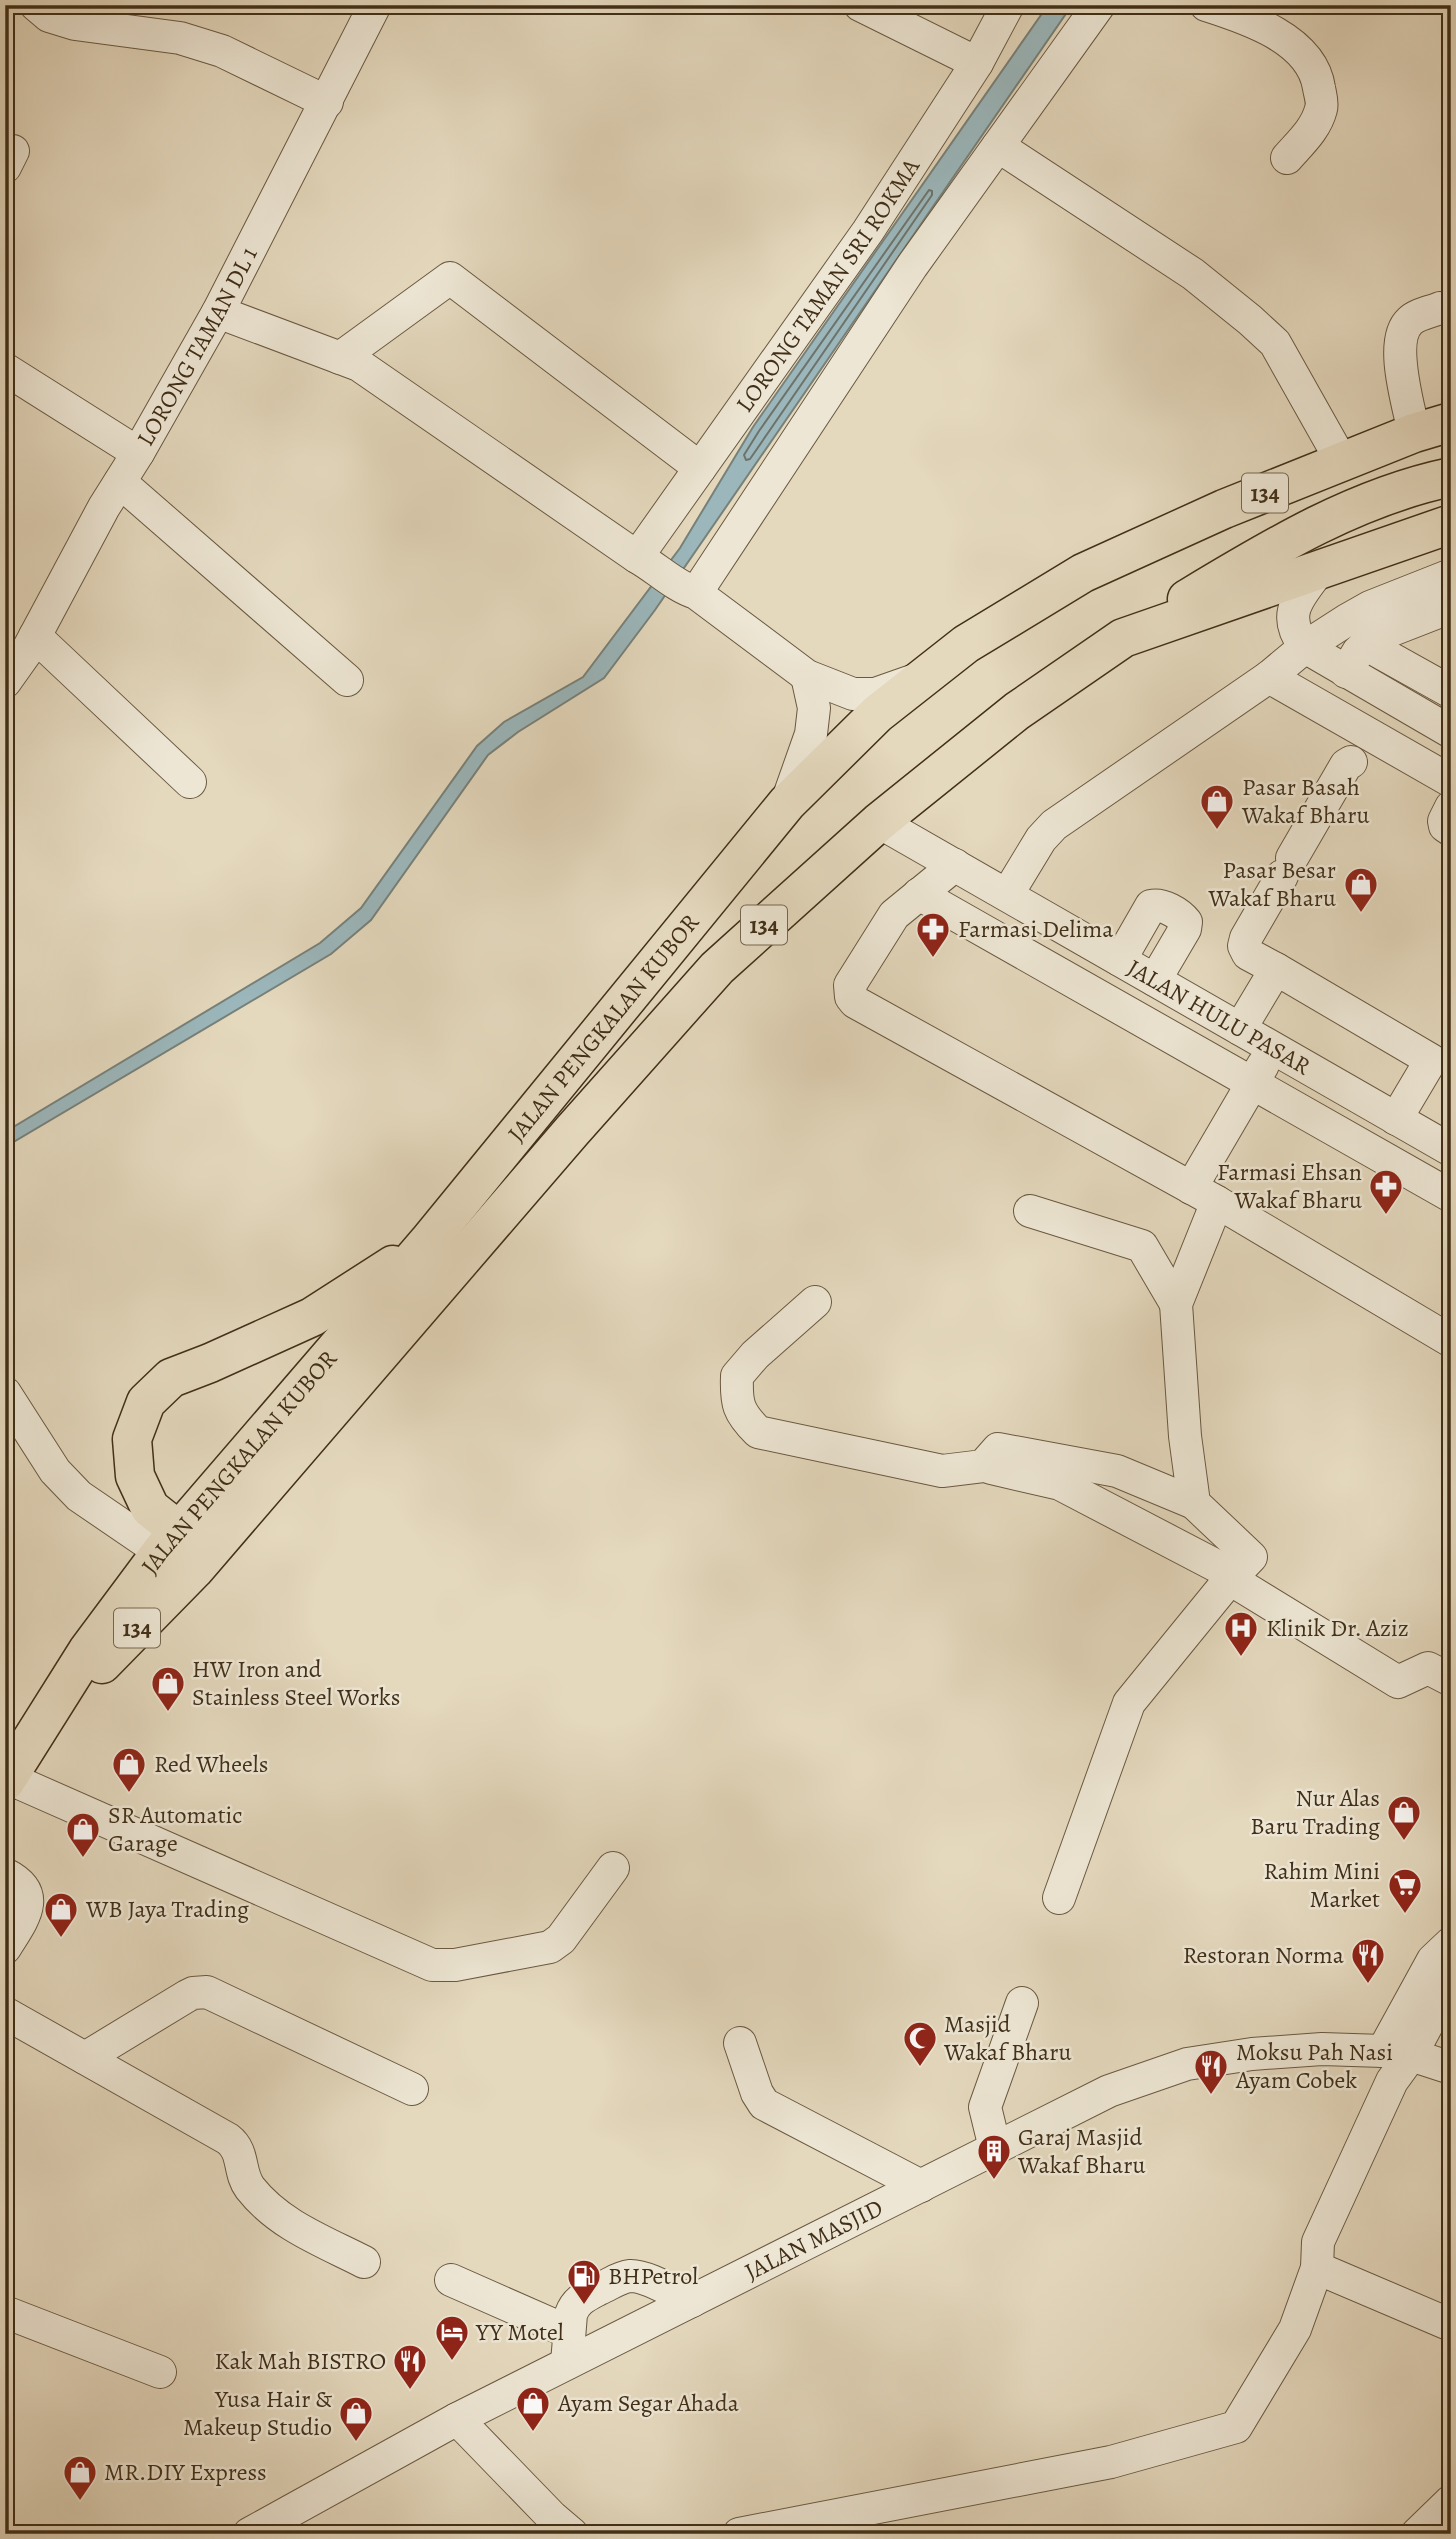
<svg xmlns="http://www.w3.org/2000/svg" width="1456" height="2539" font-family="Alegreya,serif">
<rect width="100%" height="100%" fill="#e4d8bd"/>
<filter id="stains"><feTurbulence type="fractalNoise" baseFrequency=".00286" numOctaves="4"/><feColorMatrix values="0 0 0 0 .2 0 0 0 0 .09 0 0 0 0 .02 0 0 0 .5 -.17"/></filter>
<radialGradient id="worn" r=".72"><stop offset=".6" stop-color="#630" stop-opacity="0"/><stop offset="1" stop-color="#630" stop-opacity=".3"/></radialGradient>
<polygon fill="#9bb7bc" stroke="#77817a" stroke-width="2" points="1048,5 1072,5 655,610 604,678 518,732 488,755 371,920 331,954 5,1147 5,1132 320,943 361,908 477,746 504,722 583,677 680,548 753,427"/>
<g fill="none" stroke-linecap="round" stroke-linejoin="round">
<polygon stroke="#6e736a" stroke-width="2" points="929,190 932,191 932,195 750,459 746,460 744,455 759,431"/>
<defs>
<g id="minor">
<polyline points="36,5 49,16 75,24 180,38 222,51 327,102"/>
<polyline points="860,5 977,63"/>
<path d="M1206,5c41,13 106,34 113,83 1,6 4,15 2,21 -5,20 -21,34 -34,49"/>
<polyline points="998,146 1193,274 1250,320 1275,343 1342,462"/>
<polyline points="5,167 13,151"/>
<path d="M218,312l141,53 278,192c20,11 37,29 59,36l111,83 46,18h22l37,-13"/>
<polyline points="340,358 450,278 700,468"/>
<polyline points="5,369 138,453"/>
<path d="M1414,433c-5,-27 -26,-92 -4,-112 7,-7 21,-9 30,-13"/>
<polyline points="120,482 347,680"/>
<path id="s1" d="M637,557l231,-326 109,-168 31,-58"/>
<path d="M1320,569c-21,28 -40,45 -15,78l146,85"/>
<polyline points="696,593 912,266 1099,5"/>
<polyline points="35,636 190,782"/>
<polyline points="1365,644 1451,692"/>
<polyline points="1346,672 1358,652 1374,637 1451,607"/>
<polyline points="1269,677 1451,781"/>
<path id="s2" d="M5,682l22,-31 77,-144 34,-54 80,-141 157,-307"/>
<polyline points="787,802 811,734 814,708 807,676"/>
<polyline points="1451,807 1444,821 1445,826 1451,830"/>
<path id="s3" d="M879,822l572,328"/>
<polyline points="1292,858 1346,765 1351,762"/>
<polyline points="955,865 894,915 850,985 851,997 855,1002 1217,1202 1451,1341"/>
<polyline points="919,894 1451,1196"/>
<polyline points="1007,895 1041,839 1054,825 1269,677 1305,647 1347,620 1370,607 1451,575"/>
<path d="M1120,960l31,-54c11,-3 28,7 35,16l-1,7 -30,51"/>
<polyline points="1276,969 1248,954 1244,946 1246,938 1282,876"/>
<polyline points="1240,1029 1276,969 1431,1060 1396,1119"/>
<polyline points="1191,1188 1263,1065"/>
<polyline points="1217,1202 1176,1304 1185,1436 1194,1503 1251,1557 1230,1579 1398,1682 1428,1668 1451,1680"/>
<polyline points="1030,1211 1142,1246 1176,1304"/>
<path d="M815,1302l-60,53 -18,21c-1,28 1,36 21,56l184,39 41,-5 15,-17 119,22 77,32"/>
<polyline points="5,1393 55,1471 79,1496 161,1552"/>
<polyline points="991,1468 1060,1484 1234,1575"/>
<polyline points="8,1778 432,1965 455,1965 550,1947 561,1939 613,1868"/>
<path d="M5,1874c40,20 17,46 0,74"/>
<polyline points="1059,1898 1129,1703 1230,1579"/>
<path d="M5,2013l223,126c17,13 10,33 22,49 29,37 73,53 114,74"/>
<polyline points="740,2043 757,2093 764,2104 921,2186"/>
<polyline points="1383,2051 1433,1960 1451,1943"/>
<polyline points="85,2058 187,1996 193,1993 207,1992 412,2089"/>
<polyline points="995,2148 985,2107 1022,2003"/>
<polyline points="1317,2268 1451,2325"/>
<polyline points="451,2280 569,2332"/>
<polyline points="5,2312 160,2372"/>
<path d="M567,2363l4,-49c5,-14 15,-18 28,-25 10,-4 20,-12 31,-13 17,-1 46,18 62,25"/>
<polyline points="457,2419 552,2517 572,2534"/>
<path id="s4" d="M249,2534l208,-115 652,-328 78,-27 65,-10 70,-5 61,2 28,4 40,13"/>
<polyline points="739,2534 1111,2462 1236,2427 1295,2329 1317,2268 1318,2242 1392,2081 1411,2055 1451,1980"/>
<polyline points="1417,2534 1451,2501"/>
</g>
<g id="major">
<path d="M1187,599c83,-50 168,-102 264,-122"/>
<polyline points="202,1535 196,1536 179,1531 150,1508 135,1476 132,1439 146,1402 171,1378 210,1363 312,1317 393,1265"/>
<polyline points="102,1664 194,1570 572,1131 717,968 879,822 1017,711 1123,638 1451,524"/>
<path id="s5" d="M5,1782l83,-132 73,-98 267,-310 359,-439 90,-89 89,-70 117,-71 141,-64 190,-76 37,-11"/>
</g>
</defs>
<use href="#minor" stroke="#6a5941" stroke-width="34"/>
<use href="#major" stroke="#412f18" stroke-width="41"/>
<use href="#minor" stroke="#ede6d4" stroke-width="32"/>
<use href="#major" stroke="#e4d8bd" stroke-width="38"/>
</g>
<defs>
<symbol id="shop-pin" viewBox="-11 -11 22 30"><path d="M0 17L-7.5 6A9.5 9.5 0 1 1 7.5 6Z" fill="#8f2418" stroke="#ede6d4"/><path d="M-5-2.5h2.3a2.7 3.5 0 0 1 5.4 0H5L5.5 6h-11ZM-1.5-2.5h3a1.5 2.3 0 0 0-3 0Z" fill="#fff"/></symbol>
<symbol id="pharmacy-pin" viewBox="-11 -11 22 30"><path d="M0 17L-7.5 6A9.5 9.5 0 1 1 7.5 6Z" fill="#8f2418" stroke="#ede6d4"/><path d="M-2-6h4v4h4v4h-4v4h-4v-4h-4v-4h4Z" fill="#fff"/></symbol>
<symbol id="hospital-pin" viewBox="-11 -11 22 30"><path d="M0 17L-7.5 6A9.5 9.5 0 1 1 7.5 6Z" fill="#8f2418" stroke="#ede6d4"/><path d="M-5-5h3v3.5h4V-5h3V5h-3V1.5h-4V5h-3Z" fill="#fff"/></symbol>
<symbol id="supermarket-pin" viewBox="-11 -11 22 30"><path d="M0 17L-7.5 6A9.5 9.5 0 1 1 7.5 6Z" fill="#8f2418" stroke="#ede6d4"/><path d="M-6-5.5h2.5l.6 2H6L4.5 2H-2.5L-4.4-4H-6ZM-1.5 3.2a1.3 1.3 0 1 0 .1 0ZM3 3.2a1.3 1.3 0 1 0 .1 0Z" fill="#fff"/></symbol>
<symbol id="restaurant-pin" viewBox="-11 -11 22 30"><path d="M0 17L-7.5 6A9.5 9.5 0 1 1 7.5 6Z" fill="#8f2418" stroke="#ede6d4"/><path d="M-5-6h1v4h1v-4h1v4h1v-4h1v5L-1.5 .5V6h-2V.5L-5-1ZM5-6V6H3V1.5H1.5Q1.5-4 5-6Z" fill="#fff"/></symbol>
<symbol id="mosque-pin" viewBox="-11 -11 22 30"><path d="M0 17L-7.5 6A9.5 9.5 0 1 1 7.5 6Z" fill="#8f2418" stroke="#ede6d4"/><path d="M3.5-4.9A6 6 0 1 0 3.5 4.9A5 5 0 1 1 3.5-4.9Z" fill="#fff"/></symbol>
<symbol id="building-pin" viewBox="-11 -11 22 30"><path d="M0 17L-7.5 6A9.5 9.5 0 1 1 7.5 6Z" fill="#8f2418" stroke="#ede6d4"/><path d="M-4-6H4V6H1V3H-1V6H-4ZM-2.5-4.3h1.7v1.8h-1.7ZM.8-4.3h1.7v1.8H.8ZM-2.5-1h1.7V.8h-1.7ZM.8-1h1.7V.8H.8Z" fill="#fff"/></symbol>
<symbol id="fuel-pin" viewBox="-11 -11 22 30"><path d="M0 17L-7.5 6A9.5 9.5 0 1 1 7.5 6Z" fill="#8f2418" stroke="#ede6d4"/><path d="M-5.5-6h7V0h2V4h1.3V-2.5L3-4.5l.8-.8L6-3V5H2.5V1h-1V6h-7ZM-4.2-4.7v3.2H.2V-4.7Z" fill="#fff"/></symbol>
<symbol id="hotel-pin" viewBox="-11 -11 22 30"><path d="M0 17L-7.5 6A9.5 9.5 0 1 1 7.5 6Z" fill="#8f2418" stroke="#ede6d4"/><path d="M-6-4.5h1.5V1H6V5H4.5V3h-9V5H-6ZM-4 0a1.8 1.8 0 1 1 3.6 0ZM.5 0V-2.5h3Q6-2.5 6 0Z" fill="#fff"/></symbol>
</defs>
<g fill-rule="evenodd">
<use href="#shop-pin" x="1198" y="782" width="38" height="52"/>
<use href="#shop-pin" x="1342" y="865" width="38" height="52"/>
<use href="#pharmacy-pin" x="914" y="910" width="38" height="52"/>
<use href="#pharmacy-pin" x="1367" y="1167" width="38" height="52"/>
<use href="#hospital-pin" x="1222" y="1609" width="38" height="52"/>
<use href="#shop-pin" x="149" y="1664" width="38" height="52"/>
<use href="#shop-pin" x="110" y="1745" width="38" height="52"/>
<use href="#shop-pin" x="1385" y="1793" width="38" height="52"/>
<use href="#shop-pin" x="64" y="1810" width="38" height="52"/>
<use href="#supermarket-pin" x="1386" y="1866" width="38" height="52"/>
<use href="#shop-pin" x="42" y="1890" width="38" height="52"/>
<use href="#restaurant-pin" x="1349" y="1936" width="38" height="52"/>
<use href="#mosque-pin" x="901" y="2019" width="38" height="52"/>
<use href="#restaurant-pin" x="1192" y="2047" width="38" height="52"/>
<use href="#building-pin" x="975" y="2132" width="38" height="52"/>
<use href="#fuel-pin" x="565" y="2257" width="38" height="52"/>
<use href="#hotel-pin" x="433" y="2313" width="38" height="52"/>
<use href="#restaurant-pin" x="391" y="2342" width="38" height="52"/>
<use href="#shop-pin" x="514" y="2384" width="38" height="52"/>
<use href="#shop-pin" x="337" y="2394" width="38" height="52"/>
<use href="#shop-pin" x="61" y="2453" width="38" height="52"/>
</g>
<g text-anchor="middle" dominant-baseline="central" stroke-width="5" stroke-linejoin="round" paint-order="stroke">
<g fill="#ede6d4" stroke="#756650" stroke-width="2">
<rect x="1242" y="473.5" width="46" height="39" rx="5"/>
<rect x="741" y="905.5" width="46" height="39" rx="5"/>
<rect x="114" y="1608.5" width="46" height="39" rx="5"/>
</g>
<g font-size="23" font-weight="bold" fill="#412f18">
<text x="1265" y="493">134</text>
<text x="764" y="925">134</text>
<text x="137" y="1628">134</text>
</g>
<g font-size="24" fill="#412f18" stroke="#ede6d4">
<text stroke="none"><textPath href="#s1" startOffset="332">LORONG TAMAN SRI ROKMA</textPath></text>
<text stroke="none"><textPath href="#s2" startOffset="387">LORONG TAMAN DL 1</textPath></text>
<text stroke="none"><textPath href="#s3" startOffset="392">JALAN HULU PASAR</textPath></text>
<text stroke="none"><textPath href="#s5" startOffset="964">JALAN PENGKALAN KUBOR</textPath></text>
<text stroke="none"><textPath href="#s5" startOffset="397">JALAN PENGKALAN KUBOR</textPath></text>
<text stroke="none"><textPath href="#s4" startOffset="637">JALAN MASJID</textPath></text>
</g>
<g font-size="24" fill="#412f18" stroke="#ede6d4" text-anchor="start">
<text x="1242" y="787">Pasar Basah<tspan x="1242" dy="28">Wakaf Bharu</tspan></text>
<text x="1336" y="870" text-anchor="end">Pasar Besar<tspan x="1336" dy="28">Wakaf Bharu</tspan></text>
<text x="958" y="929">Farmasi Delima</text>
<text x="1362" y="1172" text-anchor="end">Farmasi Ehsan<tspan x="1362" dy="28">Wakaf Bharu</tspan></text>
<text x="1266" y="1628">Klinik Dr. Aziz</text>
<text x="192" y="1669">HW Iron and<tspan x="192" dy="28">Stainless Steel Works</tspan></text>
<text x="154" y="1764">Red Wheels</text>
<text x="1380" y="1798" text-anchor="end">Nur Alas<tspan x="1380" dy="28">Baru Trading</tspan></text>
<text x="108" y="1815">SR Automatic<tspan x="108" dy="28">Garage</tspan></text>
<text x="1380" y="1871" text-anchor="end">Rahim Mini<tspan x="1380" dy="28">Market</tspan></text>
<text x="86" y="1909">WB Jaya Trading</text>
<text x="1344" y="1955" text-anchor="end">Restoran Norma</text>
<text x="944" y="2024">Masjid<tspan x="944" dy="28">Wakaf Bharu</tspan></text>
<text x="1236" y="2052">Moksu Pah Nasi<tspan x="1236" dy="28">Ayam Cobek</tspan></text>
<text x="1018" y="2137">Garaj Masjid<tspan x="1018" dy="28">Wakaf Bharu</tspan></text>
<text x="608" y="2276">BHPetrol</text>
<text x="476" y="2332">YY Motel</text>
<text x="386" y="2361" text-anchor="end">Kak Mah BISTRO</text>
<text x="332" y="2399" text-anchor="end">Yusa Hair &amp;<tspan x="332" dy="28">Makeup Studio</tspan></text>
<text x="558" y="2403">Ayam Segar Ahada</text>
<text x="104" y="2472">MR.DIY Express</text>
</g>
</g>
<rect width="1456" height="2539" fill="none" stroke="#e4d8bd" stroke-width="28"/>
<rect x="7" y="7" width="1442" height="2525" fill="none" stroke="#412f18" stroke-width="3.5"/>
<rect x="14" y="14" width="1428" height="2511" fill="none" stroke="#412f18" stroke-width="2"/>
<rect width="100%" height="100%" filter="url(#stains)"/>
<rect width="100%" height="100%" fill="url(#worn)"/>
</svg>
